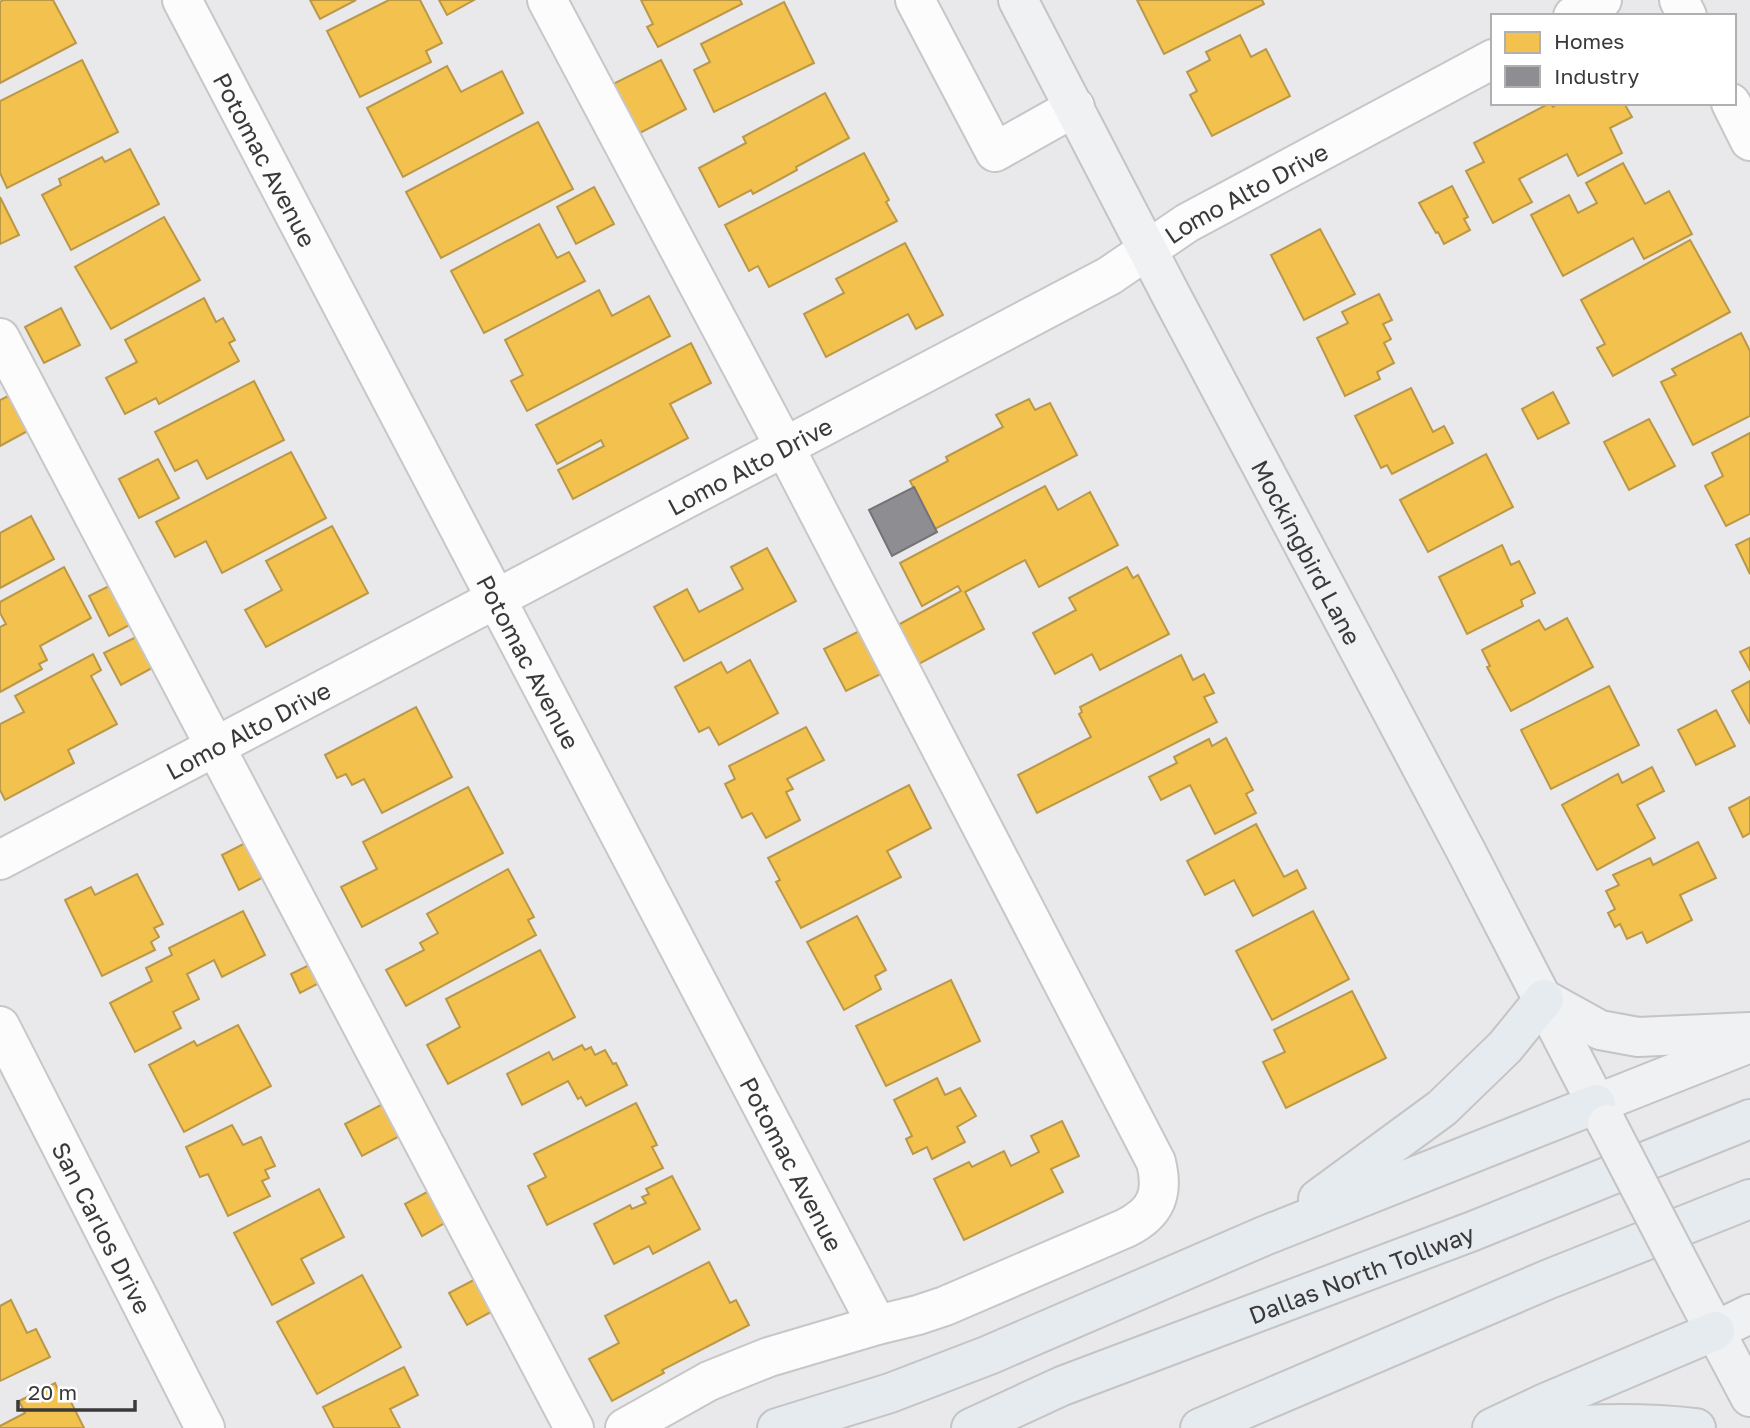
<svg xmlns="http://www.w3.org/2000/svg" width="1750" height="1428" font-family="'Golos Text',sans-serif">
<rect width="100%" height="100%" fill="#e9e8ea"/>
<g fill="#f2c14e" stroke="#bb9848" stroke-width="2">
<polygon points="3,0 53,0 76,43 0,83 0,2"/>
<polygon points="310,0 356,0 320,19"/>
<polygon points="389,0 420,0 442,43 426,51 431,62 360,97 327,31"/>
<polygon points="439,0 474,0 447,15"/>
<polygon points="641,0 740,0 742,4 658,47 647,27 653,24"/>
<polygon points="1137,0 1262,0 1264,4 1164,54"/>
<polygon points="784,2 814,63 714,112 694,70 710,62 701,44"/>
<polygon points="1240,35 1251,57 1266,49 1290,96 1212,136 1190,95 1197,91 1187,72 1210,60 1206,52"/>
<polygon points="82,60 118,132 7,188 0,173 0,101"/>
<polygon points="661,60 686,109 638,134 603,89"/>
<polygon points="447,66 461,92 502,71 523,113 403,177 367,108"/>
<polygon points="825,93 849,138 796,167 797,170 753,194 751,190 719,207 699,168 746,143 743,137"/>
<polygon points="1550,103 1553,107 1559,103 1624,103 1632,117 1610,128 1622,153 1578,176 1567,154 1519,179 1532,202 1493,223 1466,171 1484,162 1474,143"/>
<polygon points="538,122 573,189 441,258 406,192"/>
<polygon points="130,149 159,204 71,250 42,195 61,185 59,179 102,157 105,162"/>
<polygon points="864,153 889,200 886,202 897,221 769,287 758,266 749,271 725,225"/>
<polygon points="1623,163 1645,204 1669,191 1692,234 1644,259 1633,238 1563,276 1531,215 1569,195 1578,213 1597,203 1586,183"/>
<polygon points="1452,186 1468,217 1464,219 1470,230 1444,244 1438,232 1436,233 1419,203"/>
<polygon points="594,187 614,224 576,244 557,207"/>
<polygon points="0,197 19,235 0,244"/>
<polygon points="164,217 200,280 111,329 75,267"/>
<polygon points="539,224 557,258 569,252 585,281 484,333 451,271"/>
<polygon points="1320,229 1355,294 1304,320 1271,255"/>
<polygon points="1690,240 1730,312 1613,376 1597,348 1605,344 1581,300"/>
<polygon points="905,243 943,315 916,329 908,314 826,357 804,314 844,293 836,279"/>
<polygon points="599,290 612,316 649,296 670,336 527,411 511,381 523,375 505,340"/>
<polygon points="1379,294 1392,320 1383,324 1391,339 1384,343 1394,363 1377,372 1380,379 1345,396 1317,338 1348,323 1342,312"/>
<polygon points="204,298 216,322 223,318 235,340 229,343 239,361 159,404 156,398 125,414 106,378 137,362 125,340"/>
<polygon points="61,308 80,345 44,363 25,327"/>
<polygon points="1741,333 1750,351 1750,416 1693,445 1661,382 1676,375 1672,369"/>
<polygon points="691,343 711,383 670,404 688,438 573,499 558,470 604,446 601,440 557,464 536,425"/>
<polygon points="254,381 284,440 207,479 197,460 175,471 155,432"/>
<polygon points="1411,388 1433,432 1444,426 1453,443 1392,474 1387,465 1381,468 1355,416"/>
<polygon points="16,392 35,427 0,446 0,400"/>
<polygon points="1553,392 1569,423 1538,439 1522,409"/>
<polygon points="1029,399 1035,410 1050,403 1077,455 935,529 910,481 948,461 946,457 1003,427 996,415"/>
<polygon points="1649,419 1675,466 1629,490 1604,442"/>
<polygon points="1750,433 1750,514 1726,526 1705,486 1723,476 1712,453"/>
<polygon points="291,452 326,518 222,573 206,541 175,557 156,522"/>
<polygon points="1486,454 1513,507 1428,552 1400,500"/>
<polygon points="158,459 179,498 139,518 119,479"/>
<polygon points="1045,486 1058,510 1090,492 1118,545 1039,587 1025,560 965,592 984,629 917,665 896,626 961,591 958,586 922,606 900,563"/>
<polygon points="31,516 54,559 0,588 0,533"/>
<polygon points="332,526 368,593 266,647 245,610 282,590 266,561"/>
<polygon points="1750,538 1750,574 1736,545"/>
<polygon points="1502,545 1511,565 1519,561 1535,593 1521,600 1523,606 1467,634 1439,577"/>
<polygon points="767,548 796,601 684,661 654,607 687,589 699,612 743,589 731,567"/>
<polygon points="64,567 91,618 40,646 47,660 39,664 42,669 0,692 0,627 6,624 0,613 0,602"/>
<polygon points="1127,567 1133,578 1138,575 1169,634 1100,670 1092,654 1055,674 1033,633 1076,610 1069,598"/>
<polygon points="113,584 133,623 109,636 89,596"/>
<polygon points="1567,618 1593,667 1511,711 1487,667 1490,666 1482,650 1539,620 1545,630"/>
<polygon points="865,628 887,671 846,691 824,649"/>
<polygon points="136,637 152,668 121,685 104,653"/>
<polygon points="1750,647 1750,670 1740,652"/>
<polygon points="93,654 101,670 91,676 117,724 68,750 74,763 5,800 0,790 0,724 24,712 15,696"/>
<polygon points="1181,655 1193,680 1204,674 1214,693 1204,697 1217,722 1037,813 1018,775 1091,737 1079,714 1082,712 1080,707"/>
<polygon points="750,660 778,713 719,745 709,727 699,732 675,687 721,662 727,673"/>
<polygon points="1750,681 1750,724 1732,691"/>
<polygon points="1609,686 1639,745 1551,789 1521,730"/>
<polygon points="416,707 452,777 382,813 364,779 352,785 346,774 337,778 325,755"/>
<polygon points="1716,710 1735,746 1696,765 1678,730"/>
<polygon points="806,727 824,760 787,779 793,789 786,792 800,820 766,838 752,813 742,818 725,784 735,779 729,766"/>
<polygon points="1226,738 1253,790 1246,794 1256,813 1215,834 1190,785 1161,800 1149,777 1177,763 1174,757 1209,739 1212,746"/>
<polygon points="1652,767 1664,791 1637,805 1655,838 1597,870 1562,805 1618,774 1622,783"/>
<polygon points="909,785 931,828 887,851 901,877 801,928 776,882 780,880 768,858"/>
<polygon points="468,787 503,853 362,927 341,887 377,869 363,842"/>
<polygon points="1750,797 1750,833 1743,837 1729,808"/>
<polygon points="1256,824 1284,877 1297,870 1306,888 1253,916 1234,880 1205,895 1187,861"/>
<polygon points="253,839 271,873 239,890 222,855"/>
<polygon points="1698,842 1716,878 1680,895 1692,920 1647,943 1642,932 1627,939 1620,924 1615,927 1608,913 1615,909 1606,891 1619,885 1613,875 1650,858 1653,865"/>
<polygon points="508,869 534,917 528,920 536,935 406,1006 386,970 424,950 420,943 438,933 427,914"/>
<polygon points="137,874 163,924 154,928 159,937 151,942 155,950 102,976 65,900 91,887 95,895"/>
<polygon points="243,911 265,955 222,977 214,960 187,974 199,999 173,1012 181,1028 135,1052 110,1003 152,981 146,968 172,955 169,948"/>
<polygon points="1313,911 1349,979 1272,1020 1236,951"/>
<polygon points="857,916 886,970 875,976 881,989 844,1010 807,942"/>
<polygon points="540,950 575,1017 448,1084 427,1045 460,1027 446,999"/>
<polygon points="311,964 321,982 300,993 291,974"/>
<polygon points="951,980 980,1041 886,1086 856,1026"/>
<polygon points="1352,991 1386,1058 1286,1108 1263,1062 1285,1052 1274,1030"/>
<polygon points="238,1025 271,1086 184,1132 149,1065 194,1041 197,1046"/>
<polygon points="582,1045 585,1050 591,1047 595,1055 605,1050 613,1064 616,1063 627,1085 586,1106 581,1097 578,1099 568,1081 522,1105 507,1074 549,1052 553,1060"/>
<polygon points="937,1078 945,1095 960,1088 976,1116 957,1127 965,1142 932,1159 927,1147 913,1154 906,1139 912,1136 894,1100"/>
<polygon points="392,1099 409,1131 362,1156 345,1124"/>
<polygon points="636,1103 657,1145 652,1147 663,1168 547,1225 528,1186 546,1177 534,1154"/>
<polygon points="1062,1121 1079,1156 1051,1169 1063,1192 964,1240 934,1179 969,1162 972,1167 1004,1151 1011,1166 1039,1152 1031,1136"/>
<polygon points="232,1125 243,1145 261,1137 275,1166 265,1170 269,1178 262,1181 270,1196 228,1216 208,1174 200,1177 186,1147"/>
<polygon points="672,1176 700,1229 653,1254 649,1246 614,1264 594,1224 630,1205 632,1209 646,1203 642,1197 649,1194 646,1189"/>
<polygon points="438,1186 455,1217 422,1236 405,1204"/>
<polygon points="319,1189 344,1237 301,1259 314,1283 272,1305 234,1233"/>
<polygon points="709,1262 730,1303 736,1300 749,1325 662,1370 664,1373 612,1401 589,1359 619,1343 605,1316"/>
<polygon points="485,1274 502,1306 467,1325 449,1293"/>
<polygon points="362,1275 401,1347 317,1394 277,1322"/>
<polygon points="11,1300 27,1333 36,1329 50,1357 0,1381 0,1306"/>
<polygon points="404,1367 418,1395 390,1409 400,1428 334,1428 323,1407"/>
<polygon points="55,1383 61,1397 67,1394 84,1428 0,1428 0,1426 25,1413 19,1401"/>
</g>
<polygon fill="#8d8d92" stroke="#747478" stroke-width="2" points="914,487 937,532 892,556 869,510"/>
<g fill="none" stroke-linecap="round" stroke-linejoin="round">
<defs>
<g id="minor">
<path id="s1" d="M182,0l695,1325"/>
<path d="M547,0l237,446 372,716c8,32 0,51 -30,66l-181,78 -27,9 -41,10 -108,32 -60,24 -84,47"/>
<polyline points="915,0 995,152 1075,107"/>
<polyline points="1679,0 1687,16"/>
<polyline points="1573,16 1602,0"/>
<polyline points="1731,103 1750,141"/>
<polyline points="0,338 574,1428"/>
<path id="s2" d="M0,860l1109,-584 78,-53 306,-164"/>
<path id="s3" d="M0,1026l205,402"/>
</g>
<g id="major">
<path id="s4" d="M1018,0l154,297 294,554 141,273"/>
<polyline points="1544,999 1600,1030 1638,1037 1750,1032"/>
<polyline points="1596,1104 1750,1043"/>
<polyline points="1688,1280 1750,1397"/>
<polyline points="1715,1331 1750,1314"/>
</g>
<g id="highway">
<polyline points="1318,1199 1442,1108 1505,1047 1544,999"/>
<polyline points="777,1428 890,1393 989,1355 1264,1236 1596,1104"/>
<path id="s5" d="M971,1428l91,-42 411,-155 277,-112"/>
<polyline points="1200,1428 1549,1279 1750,1199"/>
<polyline points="1492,1428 1545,1403 1715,1331"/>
<path d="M1540,1428c52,-5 104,-6 156,0"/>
</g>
</defs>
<use href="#minor" stroke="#c7c6c8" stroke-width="42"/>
<use href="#major" stroke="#c4c4c5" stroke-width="42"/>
<use href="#highway" stroke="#c4c4c5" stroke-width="42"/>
<use href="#minor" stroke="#fcfcfc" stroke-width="38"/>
<use href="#major" stroke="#eff1f3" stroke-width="38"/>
<use href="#highway" stroke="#e6ebef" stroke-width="38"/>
<defs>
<polyline id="major-bridge" points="1607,1124 1688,1280"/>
</defs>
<use href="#major-bridge" stroke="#c4c4c5" stroke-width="42" stroke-linecap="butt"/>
<use href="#major-bridge" stroke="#eff1f3" stroke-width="38"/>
</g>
<g text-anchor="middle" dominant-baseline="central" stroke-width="7" stroke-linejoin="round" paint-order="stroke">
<g font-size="24" fill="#3a393a" stroke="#fff">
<text stroke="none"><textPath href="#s1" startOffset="180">Potomac Avenue</textPath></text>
<text stroke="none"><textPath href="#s2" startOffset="1414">Lomo Alto Drive</textPath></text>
<text stroke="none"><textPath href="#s2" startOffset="847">Lomo Alto Drive</textPath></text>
<text stroke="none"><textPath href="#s4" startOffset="623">Mockingbird Lane</textPath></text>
<text stroke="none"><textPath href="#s1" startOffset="747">Potomac Avenue</textPath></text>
<text stroke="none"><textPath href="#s2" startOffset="280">Lomo Alto Drive</textPath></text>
<text stroke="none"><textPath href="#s1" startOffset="1314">Potomac Avenue</textPath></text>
<text stroke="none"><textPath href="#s3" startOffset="226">San Carlos Drive</textPath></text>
<text stroke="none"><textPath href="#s5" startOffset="420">Dallas North Tollway</textPath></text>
</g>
</g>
<rect x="1491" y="14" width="245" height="91" fill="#ffffff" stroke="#b0b0b0" stroke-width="2"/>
<rect x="1505" y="32" width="35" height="21" fill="#f2c14e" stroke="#b0b0b0" stroke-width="2"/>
<text x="1554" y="49" font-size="21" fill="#3a393a">Homes</text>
<rect x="1505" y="66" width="35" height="21" fill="#8d8d92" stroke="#b0b0b0" stroke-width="2"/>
<text x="1554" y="84" font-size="21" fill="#3a393a">Industry</text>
<path d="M18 1400v10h117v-10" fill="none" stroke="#3a393a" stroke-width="3.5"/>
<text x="28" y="1400" font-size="21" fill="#3a393a" stroke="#ffffff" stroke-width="5" paint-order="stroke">20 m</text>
</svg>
